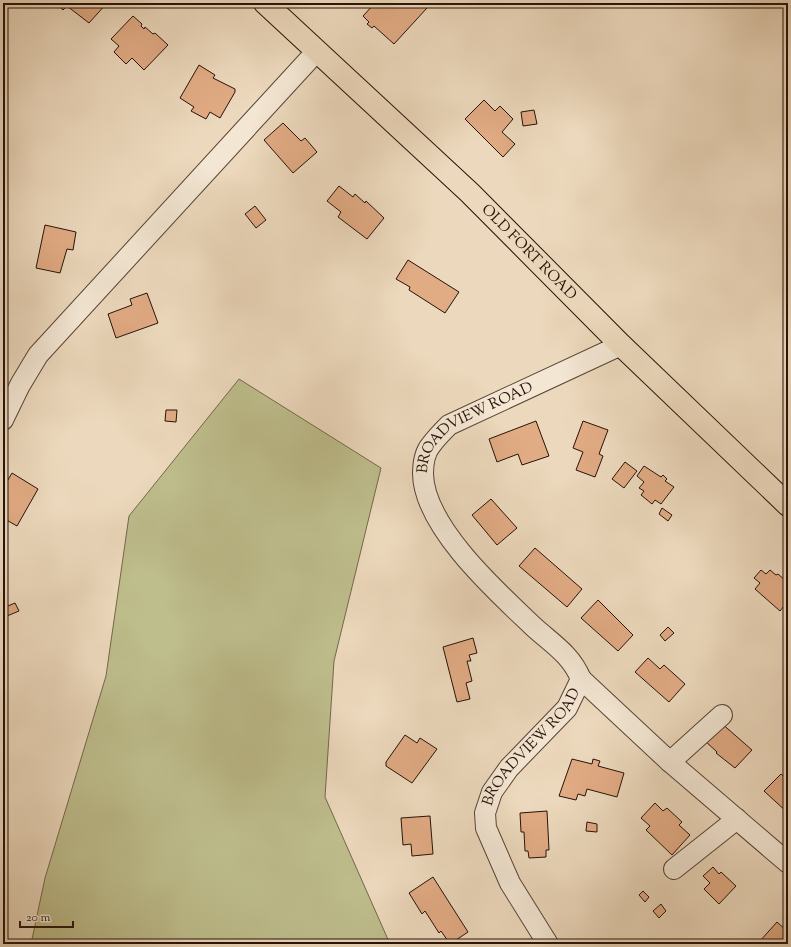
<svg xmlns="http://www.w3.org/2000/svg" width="791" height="947" font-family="'Sorts Mill Goudy',serif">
<rect width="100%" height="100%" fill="#ecd8bc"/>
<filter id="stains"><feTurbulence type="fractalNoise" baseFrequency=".005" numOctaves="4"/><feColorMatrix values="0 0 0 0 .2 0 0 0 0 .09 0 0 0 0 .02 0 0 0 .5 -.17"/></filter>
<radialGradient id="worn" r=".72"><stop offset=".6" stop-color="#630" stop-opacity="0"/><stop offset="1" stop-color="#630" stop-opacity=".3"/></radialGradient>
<polygon fill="#bebd8c" stroke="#72684a" points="239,379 381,468 334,661 325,797 390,944 31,944 45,878 106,676 129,516"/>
<g fill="#e1ab84" stroke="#271209">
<polygon points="56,3 107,3 89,23 67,6 63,10"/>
<polygon points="375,3 401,3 403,5 405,3 413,3 417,7 422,3 427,8 394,44 374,26 372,28 367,24 369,22 363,16"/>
<polygon points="133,16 142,24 141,26 144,29 145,27 153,34 155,33 168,45 144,70 132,58 126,64 114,52 119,46 111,39"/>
<polygon points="199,65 215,75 213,78 235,89 235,92 220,118 210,112 206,119 191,111 194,107 180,98"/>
<polygon points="484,100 495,111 500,106 513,119 502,132 515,144 503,157 465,119"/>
<polygon points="534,110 537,124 523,126 521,112"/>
<polygon points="283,123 301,141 305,138 317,152 293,173 264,140"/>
<polygon points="339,186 353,197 355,194 365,203 366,201 384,218 367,239 338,217 341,212 327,201"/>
<polygon points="255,206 266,220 256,228 245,214"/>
<polygon points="45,225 76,232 73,250 67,249 60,273 36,268"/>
<polygon points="408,260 459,292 445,313 409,290 410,287 396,279"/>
<polygon points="147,293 158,323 116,338 108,314 132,305 130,299"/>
<polygon points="166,410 177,410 176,422 165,421"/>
<polygon points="536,421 549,456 522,465 518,454 497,462 489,439"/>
<polygon points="583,421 608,430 599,454 603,456 595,477 576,470 583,452 573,448"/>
<polygon points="625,462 637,471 624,488 612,479"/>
<polygon points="644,466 661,477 663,475 667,479 665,481 674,487 661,504 655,500 652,504 641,495 644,491 639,488 644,482 637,476"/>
<polygon points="12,473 38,489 17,526 3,518 3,499 7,491 3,488"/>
<polygon points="491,499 517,528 497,545 472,515"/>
<polygon points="662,508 672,515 668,521 659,514"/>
<polygon points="535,548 582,589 567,607 519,566"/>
<polygon points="761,570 766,574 770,570 776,575 778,574 786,581 785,583 788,586 788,601 780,611 755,589 760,583 754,578"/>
<polygon points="598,600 633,635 618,651 581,618"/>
<polygon points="15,603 19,611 7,616 3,608"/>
<polygon points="668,627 674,633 665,641 660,635"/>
<polygon points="473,638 477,653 469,655 471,661 467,661 472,681 466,683 470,699 457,702 443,647"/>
<polygon points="648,658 660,669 664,665 685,684 669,702 635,672"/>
<polygon points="720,722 752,750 735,768 716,753 717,752 704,740"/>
<polygon points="405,735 417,743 420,738 437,749 412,783 386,766 386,762"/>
<polygon points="572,759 592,764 593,759 600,761 598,766 624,773 617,797 587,789 585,796 578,794 576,800 559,796"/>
<polygon points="781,774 788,780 788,813 764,791"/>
<polygon points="655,803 663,811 667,808 682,822 679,825 690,835 672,855 646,830 650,826 641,818"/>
<polygon points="547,811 549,850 546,850 546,857 529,858 528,851 525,851 524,832 521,832 520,813"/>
<polygon points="430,816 433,854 412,856 411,844 403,845 401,818"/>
<polygon points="587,822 597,824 597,832 586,831"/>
<polygon points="713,867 719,874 721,872 736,886 719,904 704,889 710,883 703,876"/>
<polygon points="433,877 468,932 450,944 441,931 439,933 425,911 422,914 409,893"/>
<polygon points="643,891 649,897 645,902 639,895"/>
<polygon points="661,904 666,911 659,918 653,911"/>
<polygon points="777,922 788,932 788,944 764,944 760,941"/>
</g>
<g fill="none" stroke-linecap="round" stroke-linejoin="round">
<defs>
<g id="minor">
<polyline points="3,420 20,385 38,355 316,52"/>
<polyline points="581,679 670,762 788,863"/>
<polyline points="670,762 722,715"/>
<polyline points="674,869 737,819"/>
<path id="s1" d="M548,944l-38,-61 -24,-55 -1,-15 7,-21 17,-24 58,-60 14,-29c-10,-24 -27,-34 -46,-51 -37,-35 -111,-101 -112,-154 0,-9 2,-22 8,-29 5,-7 12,-14 18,-20l172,-80"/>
</g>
<g id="major">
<path id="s2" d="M265,3l205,190 151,152 167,160"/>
</g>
</defs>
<use href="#minor" stroke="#584436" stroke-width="22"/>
<use href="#major" stroke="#271209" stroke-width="24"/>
<use href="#minor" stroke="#f3e6d3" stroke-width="20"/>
<use href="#major" stroke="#ecd8bc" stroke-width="22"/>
</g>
<g text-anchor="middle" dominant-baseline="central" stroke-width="3" stroke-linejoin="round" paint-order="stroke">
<g font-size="15" fill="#271209" stroke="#f3e6d3">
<text stroke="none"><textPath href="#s2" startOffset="363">OLD FORT ROAD</textPath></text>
<text stroke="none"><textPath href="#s1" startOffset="653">BROADVIEW ROAD</textPath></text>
<text stroke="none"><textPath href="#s1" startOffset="229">BROADVIEW ROAD</textPath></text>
</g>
</g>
<rect width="791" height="947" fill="none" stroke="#ecd8bc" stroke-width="16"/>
<rect x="4" y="4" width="783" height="939" fill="none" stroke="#271209" stroke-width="2"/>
<rect x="8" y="8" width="775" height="931" fill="none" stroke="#271209"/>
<path d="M20 921v6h53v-6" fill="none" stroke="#271209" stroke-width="2"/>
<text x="26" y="921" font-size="12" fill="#271209" stroke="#f3e6d3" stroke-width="3" paint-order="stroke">20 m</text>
<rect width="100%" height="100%" filter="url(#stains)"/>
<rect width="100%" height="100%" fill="url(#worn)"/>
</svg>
